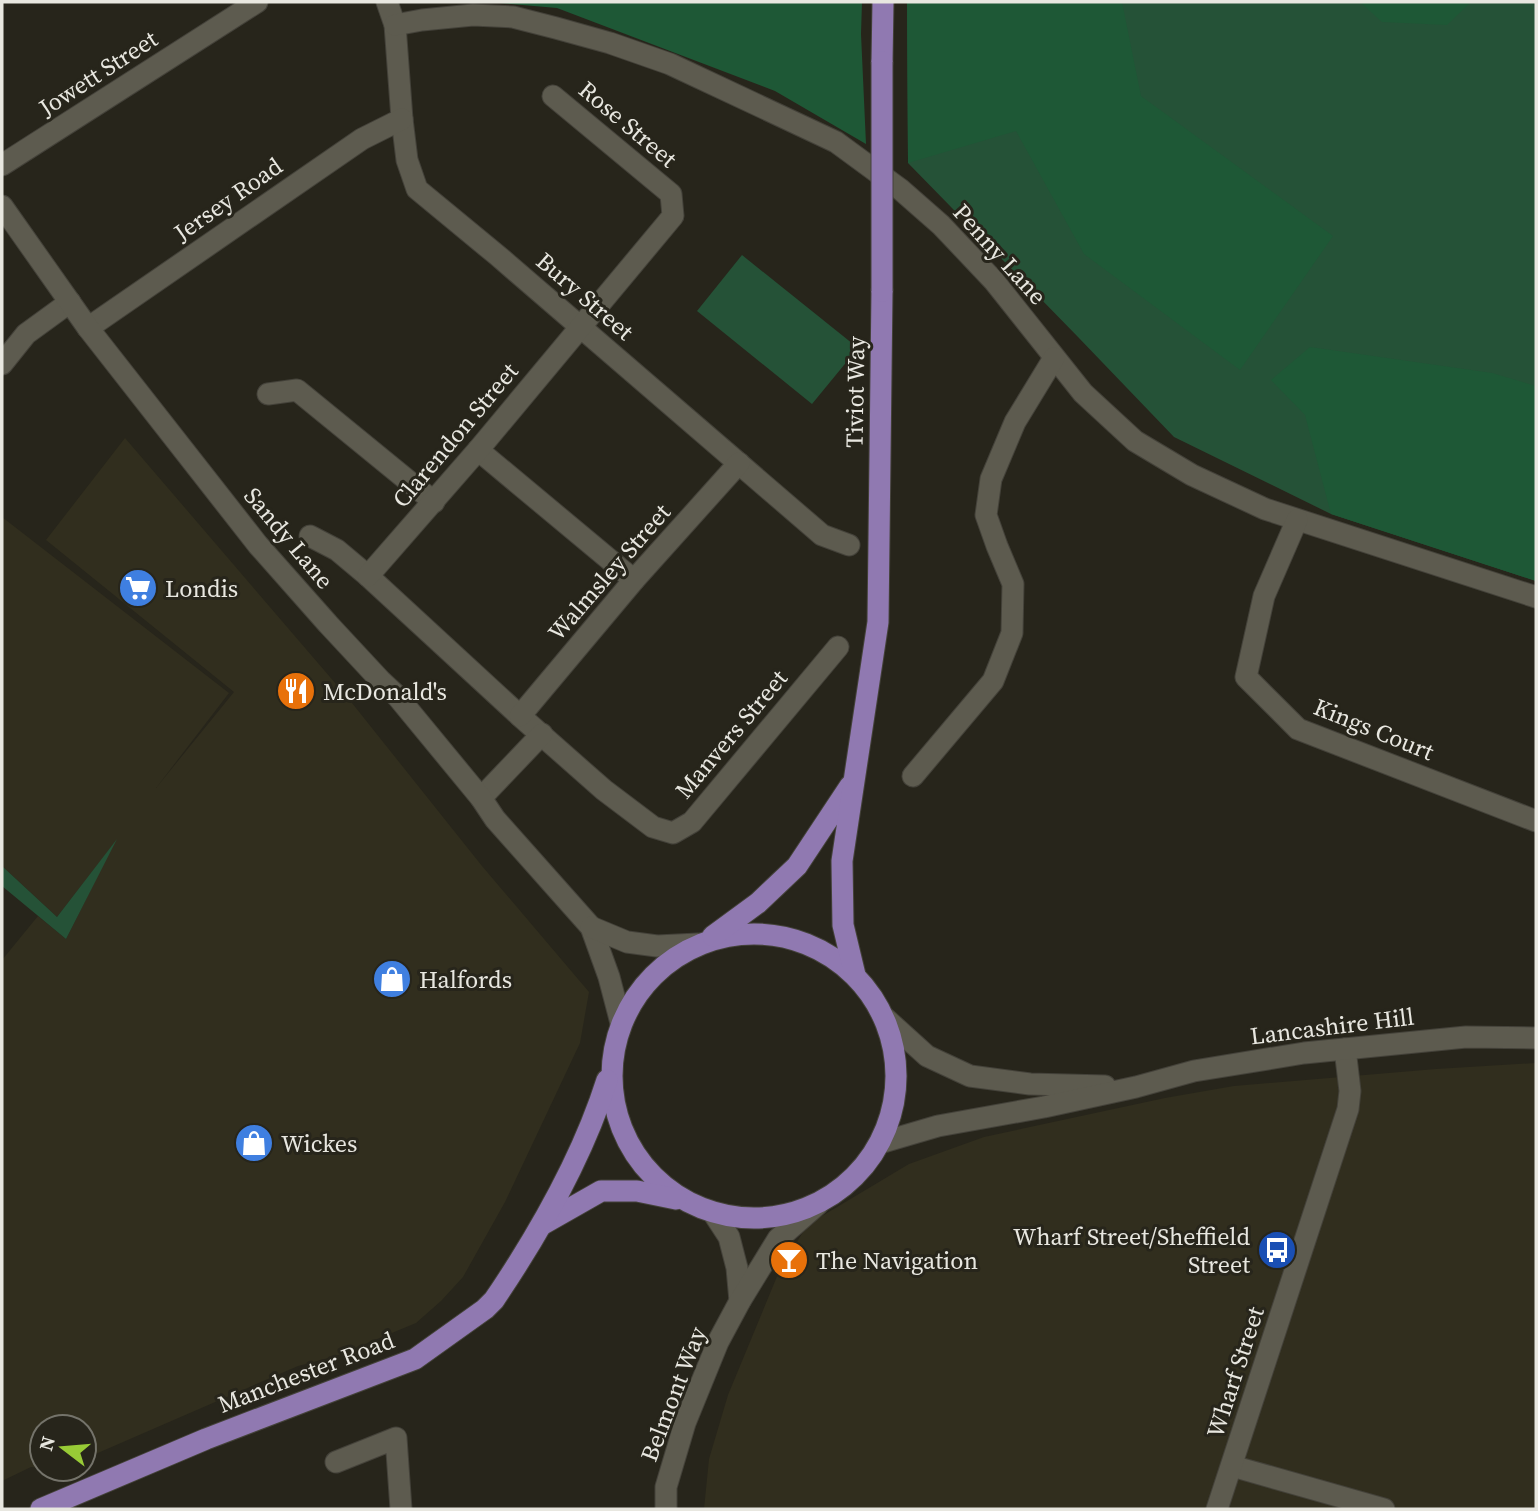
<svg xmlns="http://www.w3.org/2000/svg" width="1538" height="1511" font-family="'Source Serif 4',serif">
<rect width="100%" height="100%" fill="#27251b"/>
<g fill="#312e1e">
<polygon points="125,438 348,698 482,866 589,992 580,1043 505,1202 463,1277 441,1301 416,1323 336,1356 298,1366 84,1459 84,1427 42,1427 42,1468 31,1467 2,1481 2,960 38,916 66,939 113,845 57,917 2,866 2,517 229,693 156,788 234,692 46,540"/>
<polygon points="1536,1063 1536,1509 704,1509 709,1459 728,1395 778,1274 807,1225 909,1164 984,1137 1165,1098 1234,1086 1436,1069"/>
</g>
<g fill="#255237">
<polygon points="907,2 1536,2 1536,581 1331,514 1174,437 1078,337 908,163"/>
<polygon points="742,255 858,348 812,404 697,311"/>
<polygon points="117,839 66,939 2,886 2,866 57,917"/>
</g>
<g fill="#1e5836">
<polygon points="489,2 862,2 861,34 866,144 775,91 557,8"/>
<polygon points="907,2 1122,2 1141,96 1333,236 1240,370 1084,254 1016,131 908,163"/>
<polygon points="1360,2 1471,2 1447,25 1382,22"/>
<polygon points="1310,347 1492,373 1536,386 1536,581 1331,514 1305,415 1271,380"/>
</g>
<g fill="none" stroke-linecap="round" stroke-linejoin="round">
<defs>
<g id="street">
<polyline points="387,2 395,25 402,119 407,160 417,189 497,255 822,535 849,545"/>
<polyline points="395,25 422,20 473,15 513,17 556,28 610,43 670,64 836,142 900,189 941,225 994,281 1083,393 1135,441 1192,475 1265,509 1536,597"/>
<polyline points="2,165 257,2"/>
<polyline points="88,328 362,139 402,119"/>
<polyline points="2,364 26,334 70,302"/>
<polyline points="268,394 297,390 434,502"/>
<polyline points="478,450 634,580"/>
<polyline points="1297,520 1264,596 1246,677 1298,729 1536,821"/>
<polyline points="310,536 337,550 368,576 520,716 604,790 653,827 673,833 692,822 838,647"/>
<polyline points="368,576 478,450 673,216 671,194 553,96"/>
<polyline points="520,716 634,580 739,463"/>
<polyline points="913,776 993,681 1012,633 1013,584 997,546 986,515 991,479 1015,422 1054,358"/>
<polyline points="481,798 542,734"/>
<polyline points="336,1462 396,1438 401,1509"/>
<polyline points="1232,1466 1384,1509"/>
<polyline points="1217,1509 1348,1109 1350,1091 1345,1049"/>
</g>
<g id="secondary">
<polyline points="2,206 88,328 258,545 328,624 381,681 397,696 481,798 495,819 591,927 609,977 621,1023"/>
<polyline points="591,927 627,942 657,946 698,944"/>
<polyline points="885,1018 927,1056 970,1076 1030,1084 1105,1086"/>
<polyline points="880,1143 938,1126 1044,1107 1136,1087 1194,1071 1304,1053 1466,1037 1536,1038"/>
<polyline points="714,1214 729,1237 737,1268 740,1301"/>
<polyline points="666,1509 666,1487 685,1423 718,1342 740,1301 778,1239 818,1204"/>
</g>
<g id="primary">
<polyline points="882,62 883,2"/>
<circle cx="754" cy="1076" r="142"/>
<polyline points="713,936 758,903 797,866 850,786"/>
<polyline points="855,975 843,925 842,861 878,622 882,291"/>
<polyline points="543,1224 601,1191 637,1191 676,1199"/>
<path d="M41,1509l165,-70 209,-80 70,-50 9,-9c46,-68 88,-141 113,-220"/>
</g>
</defs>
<use href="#street" stroke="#44423a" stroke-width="23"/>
<use href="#secondary" stroke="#44423a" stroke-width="23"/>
<use href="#primary" stroke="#44423a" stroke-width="23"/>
<use href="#street" stroke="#5d5b4f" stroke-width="21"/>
<use href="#secondary" stroke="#5d5b4f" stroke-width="21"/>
<use href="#primary" stroke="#9079b1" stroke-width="21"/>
<defs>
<polyline id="primary-bridge" points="882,62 882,291"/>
</defs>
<use href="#primary-bridge" stroke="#44423a" stroke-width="23" stroke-linecap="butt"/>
<use href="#primary-bridge" stroke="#9079b1" stroke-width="21"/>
</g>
<defs>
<symbol id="supermarket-disc" viewBox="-11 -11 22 22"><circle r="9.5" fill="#3f7fe0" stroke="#27251b"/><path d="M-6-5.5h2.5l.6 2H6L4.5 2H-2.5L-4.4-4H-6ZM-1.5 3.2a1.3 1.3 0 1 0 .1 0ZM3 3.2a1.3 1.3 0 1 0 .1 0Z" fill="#fff"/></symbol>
<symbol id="restaurant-disc" viewBox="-11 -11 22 22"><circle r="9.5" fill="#e8710a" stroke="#27251b"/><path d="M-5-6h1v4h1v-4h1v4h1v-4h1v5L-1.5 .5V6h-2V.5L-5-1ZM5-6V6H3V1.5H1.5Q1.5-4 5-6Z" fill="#fff"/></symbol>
<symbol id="shop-disc" viewBox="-11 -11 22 22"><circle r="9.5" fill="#3f7fe0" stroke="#27251b"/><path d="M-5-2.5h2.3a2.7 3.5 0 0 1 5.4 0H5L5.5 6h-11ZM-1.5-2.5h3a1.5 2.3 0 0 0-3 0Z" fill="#fff"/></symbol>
<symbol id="bus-disc" viewBox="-11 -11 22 22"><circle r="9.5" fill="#1a4fb4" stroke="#27251b"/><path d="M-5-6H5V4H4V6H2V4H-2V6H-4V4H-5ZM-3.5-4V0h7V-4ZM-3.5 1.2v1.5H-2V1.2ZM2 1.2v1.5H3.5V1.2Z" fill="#fff"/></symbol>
<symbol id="bar-disc" viewBox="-11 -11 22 22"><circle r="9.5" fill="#e8710a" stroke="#27251b"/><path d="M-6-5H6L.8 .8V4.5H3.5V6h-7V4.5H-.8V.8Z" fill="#fff"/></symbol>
</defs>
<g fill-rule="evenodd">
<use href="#supermarket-disc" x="116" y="566" width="44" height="44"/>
<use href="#restaurant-disc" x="274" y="669" width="44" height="44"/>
<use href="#shop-disc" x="370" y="957" width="44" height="44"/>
<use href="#shop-disc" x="232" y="1121" width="44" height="44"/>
<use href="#bus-disc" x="1255" y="1228" width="44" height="44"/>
<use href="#bar-disc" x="767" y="1238" width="44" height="44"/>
</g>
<g text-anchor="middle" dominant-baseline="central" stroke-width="6" stroke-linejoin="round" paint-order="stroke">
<g font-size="24" fill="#e8e7e0" stroke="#27251b">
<text transform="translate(98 73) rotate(-33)">Jowett Street</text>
<text transform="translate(628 124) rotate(40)">Rose Street</text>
<text transform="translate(228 199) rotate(-35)">Jersey Road</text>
<text transform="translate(1000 254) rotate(48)">Penny Lane</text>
<text transform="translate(585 296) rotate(41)">Bury Street</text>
<text transform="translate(855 392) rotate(-89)">Tiviot Way</text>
<text transform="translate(455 435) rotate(-50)">Clarendon Street</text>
<text transform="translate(289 538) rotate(50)">Sandy Lane</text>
<text transform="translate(609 572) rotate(-49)">Walmsley Street</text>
<text transform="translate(1374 729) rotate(22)">Kings Court</text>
<text transform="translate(731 734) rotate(-50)">Manvers Street</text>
<text transform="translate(1332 1026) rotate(-7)">Lancashire Hill</text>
<text transform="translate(306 1372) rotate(-21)">Manchester Road</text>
<text transform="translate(1235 1372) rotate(-72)">Wharf Street</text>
<text transform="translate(673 1394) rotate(-69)">Belmont Way</text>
</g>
<g font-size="24" fill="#e8e7e0" stroke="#27251b" text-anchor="start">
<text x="165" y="588">Londis</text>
<text x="323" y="691">McDonald's</text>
<text x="419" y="979">Halfords</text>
<text x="281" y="1143">Wickes</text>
<text x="1250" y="1236" text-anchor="end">Wharf Street/Sheffield<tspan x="1250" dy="28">Street</tspan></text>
<text x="816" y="1260">The Navigation</text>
</g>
</g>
<rect width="1538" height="1511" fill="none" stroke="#e8e7e0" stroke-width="7"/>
<g transform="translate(63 1448) rotate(286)"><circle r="33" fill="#27251b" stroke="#74736a" stroke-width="2"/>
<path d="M0-5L12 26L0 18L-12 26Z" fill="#98cb36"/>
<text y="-10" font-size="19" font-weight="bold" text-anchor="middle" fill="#e8e7e0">N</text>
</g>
</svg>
